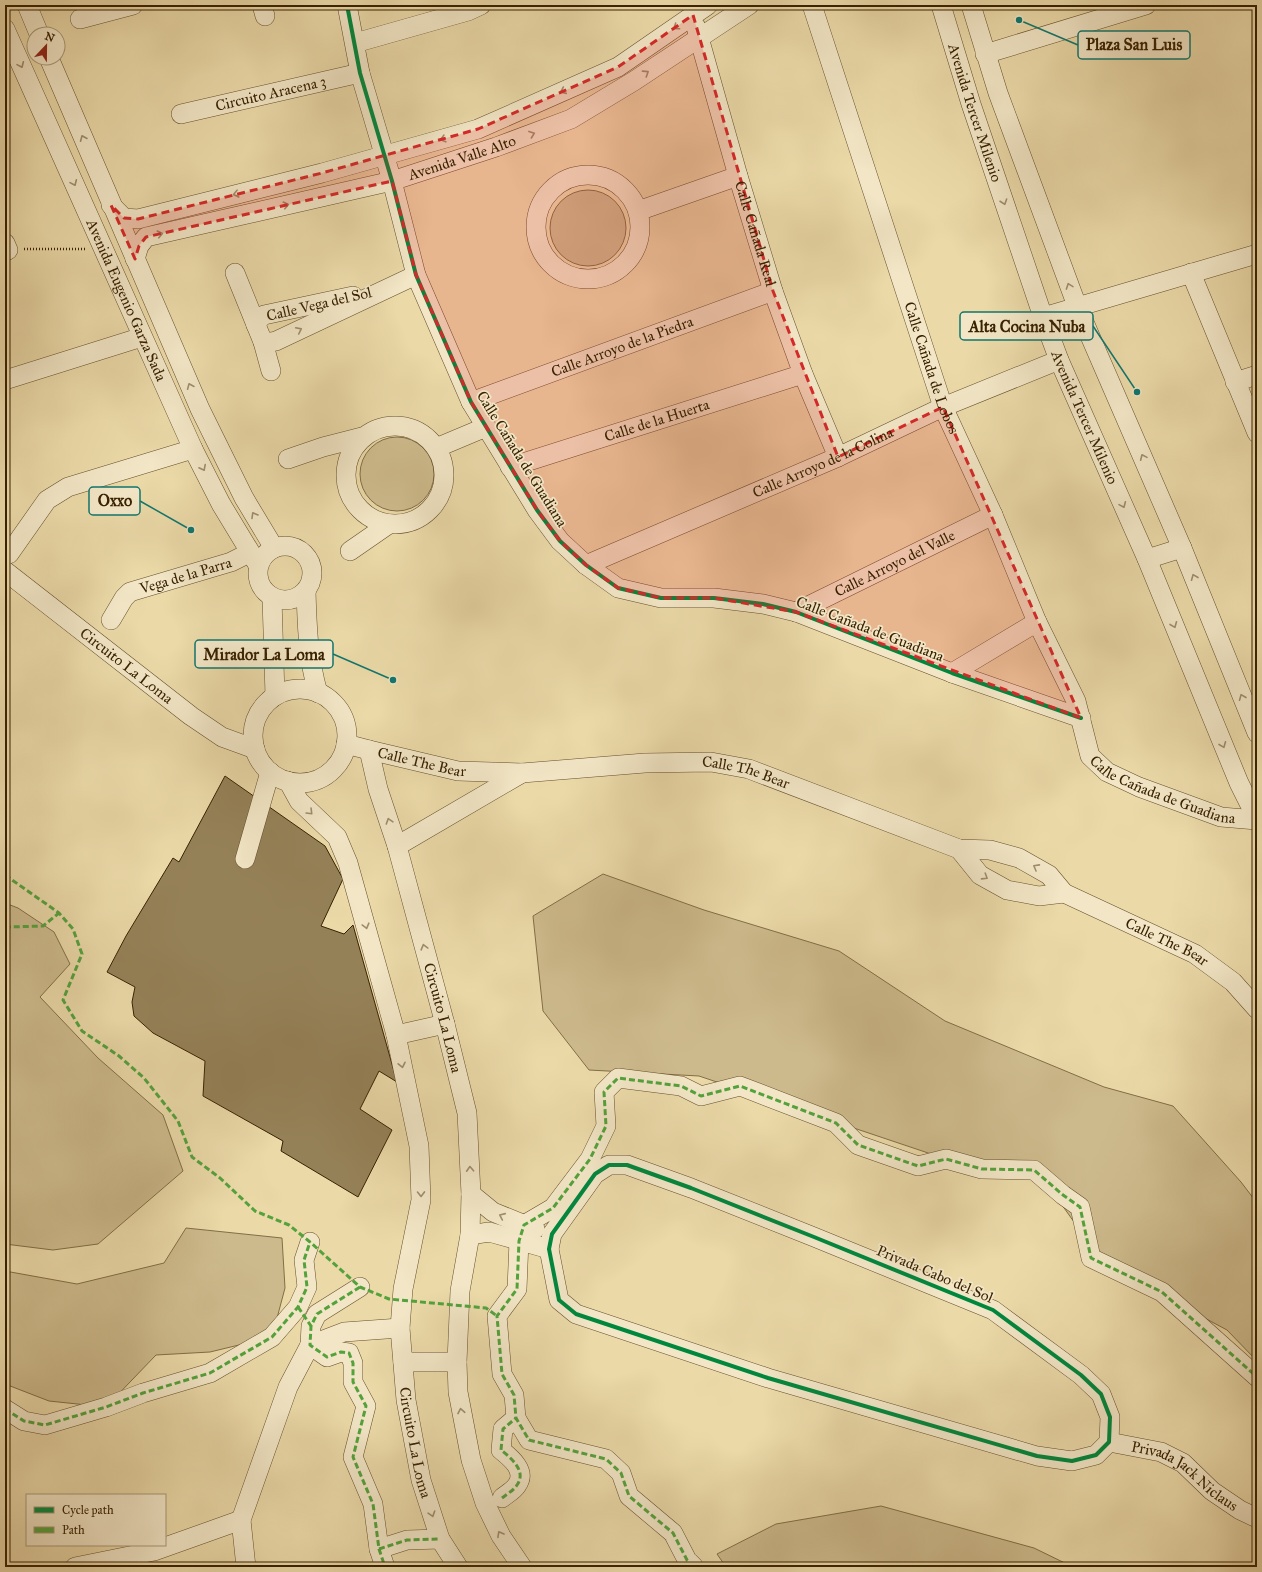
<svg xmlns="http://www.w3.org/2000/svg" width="1262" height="1572" font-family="'IM FELL Great Primer',serif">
<rect width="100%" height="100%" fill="#ebd9a8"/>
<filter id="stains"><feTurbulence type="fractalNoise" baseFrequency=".005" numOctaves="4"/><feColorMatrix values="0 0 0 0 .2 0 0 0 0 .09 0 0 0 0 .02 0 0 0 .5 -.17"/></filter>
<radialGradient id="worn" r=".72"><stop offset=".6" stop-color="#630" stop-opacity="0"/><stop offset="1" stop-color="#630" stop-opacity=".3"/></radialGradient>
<g fill="#cdba8c" stroke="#826e46">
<circle cx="588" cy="228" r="38"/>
<circle cx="397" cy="474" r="37"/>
<polygon points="603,874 704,910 839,951 945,1021 1104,1087 1173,1106 1241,1182 1257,1203 1257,1361 1227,1330 1104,1264 1042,1177 946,1159 699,1076 589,1070 543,1011 533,916"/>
<polygon points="5,903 18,908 54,932 70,964 40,997 98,1058 163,1115 183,1171 98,1244 53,1250 5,1244"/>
<polygon points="186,1228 282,1238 285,1288 272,1337 210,1352 156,1355 106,1407 49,1401 5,1384 5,1271 77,1284 164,1263"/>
<polygon points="881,1506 1034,1548 1073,1567 726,1567 717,1554 776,1524"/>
</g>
<polygon fill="#958158" stroke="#382101" points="225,776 325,846 343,879 321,926 344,934 353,925 397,1082 379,1071 360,1109 392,1130 358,1197 281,1151 283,1141 203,1096 205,1061 153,1033 134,1016 132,1002 135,987 107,972 126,936 173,858 179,862"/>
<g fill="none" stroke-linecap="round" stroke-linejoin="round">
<defs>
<g id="minor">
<polyline points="27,5 39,34"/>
<polyline points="262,5 265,16"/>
<polyline points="347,5 360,73 392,181 416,275 471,402 537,510 560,541 586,565 618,588 661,598 714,598 763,604 796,612 952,673 1081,718"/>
<path id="s1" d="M812,5l131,402 50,108 44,107 39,79 14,55 17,16 32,15 82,30 36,3"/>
<path id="s2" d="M941,5l30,99 72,213 16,43 88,199 92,224 18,36"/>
<polyline points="971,5 998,93 1077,306 1182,548 1257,733"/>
<polyline points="80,19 133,5"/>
<path id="s3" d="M696,27l42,149 35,115 30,83 35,83"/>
<path id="s4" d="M5,29l188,420 28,55 37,61"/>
<polyline points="355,43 468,11 481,5"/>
<polyline points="985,54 1146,5"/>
<polyline points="49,58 200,409 244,498 274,548"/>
<path id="s5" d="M181,114l179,-41"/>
<circle cx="588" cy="227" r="52"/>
<polyline points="111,205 124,218 138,219 322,173 478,129 618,67 708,5"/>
<polyline points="638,211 738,176"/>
<polyline points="5,243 8,250 5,251"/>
<path id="s6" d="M135,259l4,-13 7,-9 246,-56 104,-34 75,-28 63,-38 115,-76"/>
<polyline points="235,273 263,342 271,371"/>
<polyline points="1191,273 1257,433"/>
<polyline points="1043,317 1257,254"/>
<polyline points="256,325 259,319 264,315 353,296"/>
<polyline points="263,342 271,342 276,341 416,275"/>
<polyline points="5,380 142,337"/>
<polyline points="1235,382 1257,375"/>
<path id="s7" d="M471,402l302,-111"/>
<circle cx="395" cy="475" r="49"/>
<polyline points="436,448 486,427"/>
<polyline points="288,459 323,447 362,437"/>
<path id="s8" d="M510,467l293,-93"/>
<circle cx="285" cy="573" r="27"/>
<polyline points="350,551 389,524"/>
<polyline points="9,554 47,500 68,487 193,449"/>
<polyline points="1147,559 1182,548"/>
<path id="s9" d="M586,565l252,-108 105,-50 116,-47"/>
<path id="s10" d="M5,571l186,145 31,21 33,12"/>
<path d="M306,591c1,34 2,68 12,102"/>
<polyline points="272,598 275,696"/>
<path id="s11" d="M796,612l197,-97"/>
<path id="s12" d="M111,620l13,-22 6,-6 101,-30 18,-9"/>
<polyline points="952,673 1037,622"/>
<circle cx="300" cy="736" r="47"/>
<path id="s13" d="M346,744l23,6 89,21 64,2 123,-10 66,-1 38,7 210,80 31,1 29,8 30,17 15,18 131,61 38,28 24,27"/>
<path id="s14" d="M369,750l9,39 19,57 48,178 22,89 4,81 -1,41 -10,56 -3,71 1,30 13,68 14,43 16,33 21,31"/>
<path id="s15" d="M288,781l11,20 38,36 11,26 48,172 23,111 2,54 -18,89 -3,39 6,72 15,80 19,59 18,28"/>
<polyline points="397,846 522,773"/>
<polyline points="959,849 980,875 1007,890 1039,896 1064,893"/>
<polyline points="245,859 270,772"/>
<polyline points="396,1035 445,1024"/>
<polygon points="609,1165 627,1165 691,1188 814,1237 993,1310 1081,1375 1101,1394 1110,1417 1109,1442 1096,1455 1072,1461 1037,1456 768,1378 576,1314 559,1300 549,1249 552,1234 595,1174"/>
<polyline points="471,1194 493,1212 535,1229"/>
<polyline points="470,1235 489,1232 549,1249"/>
<polyline points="360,1287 317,1314 311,1326 310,1345 327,1357 341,1352 349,1353 353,1363 353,1382 366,1406 353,1457 373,1504 379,1549 385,1567"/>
<polyline points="403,1362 457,1362"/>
<polyline points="5,1409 24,1421 45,1425 106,1407 143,1393 210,1373 272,1337 298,1307 307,1287 304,1260 310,1242"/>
<path id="s16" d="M1109,1442l52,10 22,11 29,28 28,19 17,8"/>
<path d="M502,1498c5,-4 12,-8 15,-13 10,-14 -6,-27 -16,-35l2,-21 13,-11"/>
<polyline points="379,1549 407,1540 440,1539"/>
<polyline points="75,1567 154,1551 241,1520"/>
<polyline points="246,1567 241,1520 288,1387 310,1345 344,1332 400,1328"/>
<polyline points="694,1567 687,1560 673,1533 629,1496 621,1473 606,1459 529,1440 516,1418 514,1395 502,1374 497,1316 517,1289 519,1241 524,1225 553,1208 590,1159 606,1126 604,1092 618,1078 681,1086 701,1096 740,1086 836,1123 858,1145 918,1166 946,1159 982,1169 1034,1170 1063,1195 1080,1207 1091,1258 1162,1292 1257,1377"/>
</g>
</defs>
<use href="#minor" stroke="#654f2b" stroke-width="20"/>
<polyline stroke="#382101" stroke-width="2.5" stroke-dasharray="1 2" stroke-linecap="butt" points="24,249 85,249"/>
<use href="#minor" stroke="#f2e6c6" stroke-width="19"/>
<g stroke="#53a23c" stroke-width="3" stroke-dasharray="6 3" stroke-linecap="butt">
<polyline points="5,875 59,913 73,929 82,954 63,1000 82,1031 119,1056 144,1078 178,1121 192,1157 220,1178 255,1211 289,1225 310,1242 360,1287 389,1299 486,1308 497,1316"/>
<polyline points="5,928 7,927 43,926 59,913"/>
<polyline points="360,1287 317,1314 311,1326 310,1345 327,1357 341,1352 349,1353 353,1363 353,1382 366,1406 353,1457 373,1504 379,1549 385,1567"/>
<polyline points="298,1307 311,1326"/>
<polyline points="5,1409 24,1421 45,1425 106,1407 143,1393 210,1373 272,1337 298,1307 307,1287 304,1260 310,1242"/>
<path d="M502,1498c5,-4 12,-8 15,-13 10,-14 -6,-27 -16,-35l2,-21 13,-11"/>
<polyline points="379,1549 407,1540 440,1539"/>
<polyline points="694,1567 687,1560 673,1533 629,1496 621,1473 606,1459 529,1440 516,1418 514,1395 502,1374 497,1316 517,1289 519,1241 524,1225 553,1208 590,1159 606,1126 604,1092 618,1078 681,1086 701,1096 740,1086 836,1123 858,1145 918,1166 946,1159 982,1169 1034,1170 1063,1195 1080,1207 1091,1258 1162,1292 1257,1377"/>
</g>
<defs>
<g id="cycleway">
<polyline points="347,5 360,73 392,181 416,275 471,402 537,510 560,541 586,565 618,588 661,598 714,598 763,604 796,612 952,673 1081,718"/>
<polygon points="609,1165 627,1165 691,1188 814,1237 993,1310 1081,1375 1101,1394 1110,1417 1109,1442 1096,1455 1072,1461 1037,1456 768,1378 576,1314 559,1300 549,1249 552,1234 595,1174"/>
</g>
</defs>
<use href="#cycleway" stroke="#f2e6c6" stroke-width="6"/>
<use href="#cycleway" stroke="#00873e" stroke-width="4"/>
</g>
<defs><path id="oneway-chevron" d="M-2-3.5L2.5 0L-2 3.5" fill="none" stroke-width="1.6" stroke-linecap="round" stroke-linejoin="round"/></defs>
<g stroke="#9e8d6d">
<use href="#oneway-chevron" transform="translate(676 27) rotate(146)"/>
<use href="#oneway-chevron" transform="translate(21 65) rotate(66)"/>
<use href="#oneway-chevron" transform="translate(646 73) rotate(-33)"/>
<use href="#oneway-chevron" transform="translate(563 91) rotate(156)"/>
<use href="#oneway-chevron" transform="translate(532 134) rotate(-20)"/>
<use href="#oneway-chevron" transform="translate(83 138) rotate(-113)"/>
<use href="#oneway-chevron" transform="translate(443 139) rotate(164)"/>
<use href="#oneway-chevron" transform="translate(74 183) rotate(66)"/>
<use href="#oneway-chevron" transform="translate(236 194) rotate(166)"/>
<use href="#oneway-chevron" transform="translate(1004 202) rotate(71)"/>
<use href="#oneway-chevron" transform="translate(286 205) rotate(-13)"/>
<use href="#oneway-chevron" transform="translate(160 234) rotate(-13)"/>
<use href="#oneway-chevron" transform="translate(1069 286) rotate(-110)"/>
<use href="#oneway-chevron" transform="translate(299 330) rotate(-26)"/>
<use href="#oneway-chevron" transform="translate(190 386) rotate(-113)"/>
<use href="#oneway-chevron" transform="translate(1143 457) rotate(-114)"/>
<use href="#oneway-chevron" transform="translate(203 468) rotate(63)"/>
<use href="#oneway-chevron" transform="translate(1123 505) rotate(66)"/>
<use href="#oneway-chevron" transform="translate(254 515) rotate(-120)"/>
<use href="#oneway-chevron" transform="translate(1194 577) rotate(-112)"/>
<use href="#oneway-chevron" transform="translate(1174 625) rotate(68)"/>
<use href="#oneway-chevron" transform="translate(1242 697) rotate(-112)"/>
<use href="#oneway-chevron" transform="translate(1223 745) rotate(68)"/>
<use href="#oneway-chevron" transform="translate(310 812) rotate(45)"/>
<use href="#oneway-chevron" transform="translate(389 821) rotate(-108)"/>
<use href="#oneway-chevron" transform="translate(1036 867) rotate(-151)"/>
<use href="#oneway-chevron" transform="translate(985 877) rotate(32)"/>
<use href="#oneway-chevron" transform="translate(366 926) rotate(75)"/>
<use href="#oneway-chevron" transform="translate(424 947) rotate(-105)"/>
<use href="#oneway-chevron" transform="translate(402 1065) rotate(78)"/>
<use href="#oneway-chevron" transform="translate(470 1169) rotate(-93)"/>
<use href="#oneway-chevron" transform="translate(421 1194) rotate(89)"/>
<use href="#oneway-chevron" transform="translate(502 1216) rotate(-156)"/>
<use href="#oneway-chevron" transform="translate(461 1411) rotate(-101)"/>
<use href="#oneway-chevron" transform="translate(432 1514) rotate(72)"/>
<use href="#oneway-chevron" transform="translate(500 1534) rotate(-119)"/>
</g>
<path fill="#d62828" fill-opacity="0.2" stroke="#d62828" stroke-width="3" stroke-dasharray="8 5" stroke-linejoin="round" d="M693,15l80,276 65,166 105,-50 138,311 -285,-106 -82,-14h-53l-43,-10 -32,-23 -26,-24 -23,-31 -66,-108 -55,-127 -24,-94 -246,56 -7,9 -4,13 -24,-54 13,13 14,1 184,-46 156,-44 140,-62z"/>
<g text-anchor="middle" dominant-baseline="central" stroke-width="3.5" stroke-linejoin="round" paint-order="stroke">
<g font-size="15" fill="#382101" stroke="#f2e6c6">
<text stroke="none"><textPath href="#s5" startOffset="92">Circuito Aracena 3</textPath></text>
<text stroke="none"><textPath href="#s2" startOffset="113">Avenida Tercer Milenio</textPath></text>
<text stroke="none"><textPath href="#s6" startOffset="351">Avenida Valle Alto</textPath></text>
<text stroke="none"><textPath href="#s3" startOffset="215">Calle Cañada Real</textPath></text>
<text stroke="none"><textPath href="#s4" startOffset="297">Avenida Eugenio Garza Sada</textPath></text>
<text transform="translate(319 304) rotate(-13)">Calle Vega del Sol</text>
<text stroke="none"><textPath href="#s7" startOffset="161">Calle Arroyo de la Piedra</textPath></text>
<text stroke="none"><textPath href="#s1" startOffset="382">Calle Cañada de Lobos</textPath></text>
<text stroke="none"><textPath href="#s2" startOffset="437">Avenida Tercer Milenio</textPath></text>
<text stroke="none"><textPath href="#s8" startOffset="154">Calle de la Huerta</textPath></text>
<text transform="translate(522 459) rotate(58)">Calle Cañada de Guadiana</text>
<text stroke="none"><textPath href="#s9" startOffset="258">Calle Arroyo de la Colina</textPath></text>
<text stroke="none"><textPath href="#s11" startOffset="110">Calle Arroyo del Valle</textPath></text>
<text stroke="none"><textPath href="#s12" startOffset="92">Vega de la Parra</textPath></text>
<text transform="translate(870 629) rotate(21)">Calle Cañada de Guadiana</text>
<text stroke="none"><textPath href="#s10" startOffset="154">Circuito La Loma</textPath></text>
<text stroke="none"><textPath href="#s13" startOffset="78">Calle The Bear</textPath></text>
<text stroke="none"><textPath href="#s13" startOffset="405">Calle The Bear</textPath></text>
<text stroke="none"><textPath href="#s1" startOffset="884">Calle Cañada de Guadiana</textPath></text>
<text stroke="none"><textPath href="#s13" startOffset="865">Calle The Bear</textPath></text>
<text stroke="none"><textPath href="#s14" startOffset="278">Circuito La Loma</textPath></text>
<text transform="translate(935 1274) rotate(23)">Privada Cabo del Sol</text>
<text stroke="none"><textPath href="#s15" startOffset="695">Circuito La Loma</textPath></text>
<text stroke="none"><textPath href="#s16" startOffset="85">Privada Jack Niclaus</textPath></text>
</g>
</g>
<path fill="none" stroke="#0f766e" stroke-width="1.5" d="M1019 20L1078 45M1137 392L1093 326M191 530L140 501M393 680L333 654"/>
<g fill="#0f766e" stroke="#f2e6c6" stroke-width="1.5">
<circle cx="1019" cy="20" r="4"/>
<circle cx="1137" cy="392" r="4"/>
<circle cx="191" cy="530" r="4"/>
<circle cx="393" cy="680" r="4"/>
</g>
<g fill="#f2e6c6" stroke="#0f766e" stroke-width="1.5">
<rect x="1078" y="31" width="112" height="28" rx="4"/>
<rect x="960" y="312" width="133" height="28" rx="4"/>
<rect x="89" y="487" width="51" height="28" rx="4"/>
<rect x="195" y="640" width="138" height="28" rx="4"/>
</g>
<g font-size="16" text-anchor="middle" font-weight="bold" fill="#382101">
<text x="1134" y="50">Plaza San Luis</text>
<text x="1027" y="332">Alta Cocina Nuba</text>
<text x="115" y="506">Oxxo</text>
<text x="264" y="660">Mirador La Loma</text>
</g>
<rect width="1262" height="1572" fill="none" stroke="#ebd9a8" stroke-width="20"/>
<rect x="6" y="6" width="1250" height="1560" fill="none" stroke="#382101" stroke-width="2"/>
<rect x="10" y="10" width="1242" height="1552" fill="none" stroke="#382101"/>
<rect x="26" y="1494" width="140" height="52" fill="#f2e6c6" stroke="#a89777"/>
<rect x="34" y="1507" width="20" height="6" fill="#00873e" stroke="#a89777"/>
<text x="62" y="1514" font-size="12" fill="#382101">Cycle path</text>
<rect x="34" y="1527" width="20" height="6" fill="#53a23c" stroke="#a89777"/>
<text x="62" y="1534" font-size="12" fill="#382101">Path</text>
<g transform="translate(46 46) rotate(22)"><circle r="19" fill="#f2e6c6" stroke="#a89777"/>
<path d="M0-3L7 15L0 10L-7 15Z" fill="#8f2418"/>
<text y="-6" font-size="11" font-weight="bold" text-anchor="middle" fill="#382101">N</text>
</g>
<rect width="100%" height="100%" filter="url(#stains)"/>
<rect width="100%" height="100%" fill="url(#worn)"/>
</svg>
